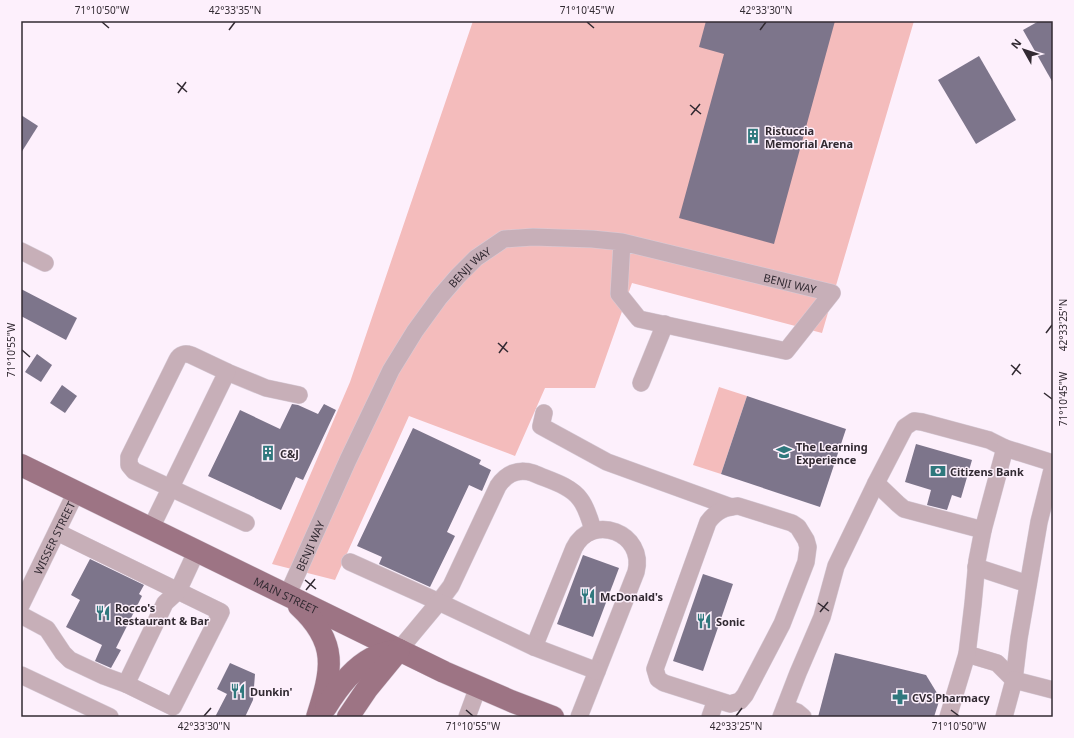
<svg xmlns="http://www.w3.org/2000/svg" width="1074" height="738" font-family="'Noto Sans',sans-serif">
<rect width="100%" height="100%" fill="#fdf0fc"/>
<g fill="#f4bcbc">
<polygon points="473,21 914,21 822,333 632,283 595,388 545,388 515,456 409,416 335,580 272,564 350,382"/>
<polygon points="719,387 747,396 721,474 693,465"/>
</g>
<g fill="#7d758b">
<polygon points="706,21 835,21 774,244 679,218 724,54 699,47"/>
<polygon points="1039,21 1053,21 1053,83 1023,30"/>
<polygon points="979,56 1016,120 976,144 938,80"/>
<polygon points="21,115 38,126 21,153"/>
<polygon points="21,289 77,318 66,340 21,316"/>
<polygon points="37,354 52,365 41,382 25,372"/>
<polygon points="62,385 77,396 65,413 50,403"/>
<polygon points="747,396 846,429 820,507 721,474"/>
<polygon points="292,404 298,405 318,414 324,404 336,410 303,480 296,477 281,510 208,476 240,410 280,429"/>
<polygon points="413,428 481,460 479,464 491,470 482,491 469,485 447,532 455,536 430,587 379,564 382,557 357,546"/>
<polygon points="916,444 972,460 961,498 952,495 947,510 927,505 931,490 905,482"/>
<polygon points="583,555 619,568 593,637 557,624"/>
<polygon points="90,559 144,585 139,594 142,596 116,648 121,650 111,668 95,661 102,645 66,627 80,600 71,595"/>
<polygon points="703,574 733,584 703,671 673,661"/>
<polygon points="835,653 926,675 940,698 934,717 818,717"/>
<polygon points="230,663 255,674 253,700 245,717 215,717 227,694 217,689"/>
</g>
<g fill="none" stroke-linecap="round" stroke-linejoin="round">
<defs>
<g id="minor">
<polyline points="21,251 45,263"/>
<polyline points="227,372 266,388 299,395"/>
<polyline points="641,383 665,324"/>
<polyline points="544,413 541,426 607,462 731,507"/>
<polyline points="876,483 898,504 904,509 983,530"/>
<path d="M738,506l54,17 6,4 8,13 2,7 -2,15 -24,62 -37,71 -5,6 -10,3 -66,-21 -6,-4 -3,-10 53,-147c8,-11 17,-15 30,-16z"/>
<path d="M151,528l76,-156 -36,-17c-6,-2 -11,-1 -14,5l-48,97v8l5,6 112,52"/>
<path d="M350,562l89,40 12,-16 47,-100c8,-12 20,-18 35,-13 15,7 37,12 47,26 7,9 10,21 13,31"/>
<polyline points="976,567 1028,584"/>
<path id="s1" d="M287,596l61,-136 43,-90 24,-39 24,-33 19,-22 18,-18 28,-19 29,-2 59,2 30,3 210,51 -46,58 -147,-32 -20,-25 3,-52"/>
<path id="s2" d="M21,605l55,-113"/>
<polyline points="21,615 47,629 63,653 70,660 104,676 126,684 173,707 221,612 57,532"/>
<path d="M534,647l40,-99c18,-36 72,-15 62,24l-57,145"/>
<polyline points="399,650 439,602 534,647 597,671"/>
<polyline points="967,654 997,663 1014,680 1019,638 1039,522 1053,466"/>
<polyline points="21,675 110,717"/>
<polyline points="126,684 165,603 178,591 197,550"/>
<polyline points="785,707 797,712 803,717"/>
<polyline points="467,717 478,687"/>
<polyline points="710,717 716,700"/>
<polyline points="781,717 798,673 822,617 836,566 876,483 905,427 914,421 922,422 989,440 1005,448 1053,463"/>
<polyline points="948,717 967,654 973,604 977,561 983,530 1005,448"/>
<polyline points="1004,717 1014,680 1053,690"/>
</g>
<g id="major">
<path id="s3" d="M21,465l423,207 67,29 42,16"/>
<path d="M299,606c40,37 33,64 18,111"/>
<path d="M326,707c11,-18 27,-39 46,-49 8,-5 18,-6 27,-8"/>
<polyline points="348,717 367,689 399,650"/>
</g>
</defs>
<use href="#minor" stroke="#d8ccd8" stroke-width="18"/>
<use href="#major" stroke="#d8ccd8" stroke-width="23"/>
<use href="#minor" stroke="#c7afb8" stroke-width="17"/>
<use href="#major" stroke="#9d7484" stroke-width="22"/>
</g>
<path fill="none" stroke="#322a32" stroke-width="1.5" d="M102,22l7,6M587,22l7,6M229,30l6,-8M760,30l6,-8M177,83l10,9M178,93l8,-11M690,105l11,9M691,115l9,-11M1046,333l6,-8M498,343l10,9M22,350l8,7M499,353l8,-11M1011,365l10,9M1012,375l8,-11M1044,393l8,6M305,580l11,9M306,590l9,-11M818,603l11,8M820,612l8,-10M466,710l7,6M951,710l8,6M204,716l7,-8M736,716l6,-8"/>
<defs>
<symbol id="building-bare" viewBox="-9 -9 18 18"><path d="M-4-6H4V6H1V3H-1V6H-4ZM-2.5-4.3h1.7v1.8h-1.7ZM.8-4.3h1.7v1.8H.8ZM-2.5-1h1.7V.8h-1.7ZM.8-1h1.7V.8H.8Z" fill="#2f787d" stroke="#fdf0fc" stroke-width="2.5" paint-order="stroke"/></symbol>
<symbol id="school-bare" viewBox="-9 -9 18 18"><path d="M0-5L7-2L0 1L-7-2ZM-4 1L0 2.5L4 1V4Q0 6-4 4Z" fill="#2f787d" stroke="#fdf0fc" stroke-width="2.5" paint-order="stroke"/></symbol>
<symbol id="bank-bare" viewBox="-9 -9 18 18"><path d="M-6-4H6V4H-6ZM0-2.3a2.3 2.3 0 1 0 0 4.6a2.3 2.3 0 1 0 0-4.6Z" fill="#2f787d" stroke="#fdf0fc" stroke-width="2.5" paint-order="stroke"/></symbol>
<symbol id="restaurant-bare" viewBox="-9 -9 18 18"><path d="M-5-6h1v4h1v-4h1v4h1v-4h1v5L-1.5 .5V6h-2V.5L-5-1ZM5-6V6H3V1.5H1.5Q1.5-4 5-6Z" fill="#2f787d" stroke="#fdf0fc" stroke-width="2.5" paint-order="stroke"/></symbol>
<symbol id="pharmacy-bare" viewBox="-9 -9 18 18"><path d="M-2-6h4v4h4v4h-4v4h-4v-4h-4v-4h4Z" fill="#2f787d" stroke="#fdf0fc" stroke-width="2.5" paint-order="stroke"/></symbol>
</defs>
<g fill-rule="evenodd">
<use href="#building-bare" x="742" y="125" width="22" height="22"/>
<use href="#school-bare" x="773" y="441" width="22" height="22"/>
<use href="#building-bare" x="257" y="442" width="22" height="22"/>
<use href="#bank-bare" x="927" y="460" width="22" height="22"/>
<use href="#restaurant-bare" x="577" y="585" width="22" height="22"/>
<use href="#restaurant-bare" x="92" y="602" width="22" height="22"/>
<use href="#restaurant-bare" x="693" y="610" width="22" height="22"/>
<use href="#restaurant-bare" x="227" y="680" width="22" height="22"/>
<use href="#pharmacy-bare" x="889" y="686" width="22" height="22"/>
</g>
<g text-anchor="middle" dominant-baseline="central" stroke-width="3" stroke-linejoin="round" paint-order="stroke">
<g font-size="11" font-weight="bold" fill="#322a32" stroke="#fdf0fc" text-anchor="start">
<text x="765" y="130">Ristuccia<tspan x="765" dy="13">Memorial Arena</tspan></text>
<text x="796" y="446">The Learning<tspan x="796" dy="13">Experience</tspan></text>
<text x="280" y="453">C&amp;J</text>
<text x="950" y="471">Citizens Bank</text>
<text x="600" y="596">McDonald's</text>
<text x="115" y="607">Rocco's<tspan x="115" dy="13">Restaurant &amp; Bar</tspan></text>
<text x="716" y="621">Sonic</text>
<text x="250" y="691">Dunkin'</text>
<text x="912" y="697">CVS Pharmacy</text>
</g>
<g font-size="11" fill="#322a32" stroke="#fdf0fc">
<text stroke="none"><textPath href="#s1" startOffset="379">BENJI WAY</textPath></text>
<text stroke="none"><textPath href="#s1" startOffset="715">BENJI WAY</textPath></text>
<text stroke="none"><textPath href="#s2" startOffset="75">WISSER STREET</textPath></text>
<text stroke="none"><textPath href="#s1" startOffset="55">BENJI WAY</textPath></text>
<text stroke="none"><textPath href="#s3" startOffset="295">MAIN STREET</textPath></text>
</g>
</g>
<rect width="1074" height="738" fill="none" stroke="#fdf0fc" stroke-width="44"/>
<g transform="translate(1024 50) rotate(309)" stroke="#fdf0fc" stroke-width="3" paint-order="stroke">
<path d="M0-3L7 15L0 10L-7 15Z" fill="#322a32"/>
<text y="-6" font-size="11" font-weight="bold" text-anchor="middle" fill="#322a32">N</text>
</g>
<rect x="22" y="22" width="1030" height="694" fill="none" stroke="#322a32" stroke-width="1.5"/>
<g font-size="10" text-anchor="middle" fill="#322a32">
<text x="102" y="14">71°10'50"W</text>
<text x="235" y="14">42°33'35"N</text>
<text x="587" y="14">71°10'45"W</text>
<text x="766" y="14">42°33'30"N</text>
<text transform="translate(1063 325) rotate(-90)" y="4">42°33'25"N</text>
<text transform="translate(11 350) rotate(-90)" y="4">71°10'55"W</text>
<text transform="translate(1063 399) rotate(-90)" y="4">71°10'45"W</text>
<text x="204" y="730">42°33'30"N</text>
<text x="473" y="730">71°10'55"W</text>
<text x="736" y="730">42°33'25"N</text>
<text x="959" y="730">71°10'50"W</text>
</g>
</svg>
